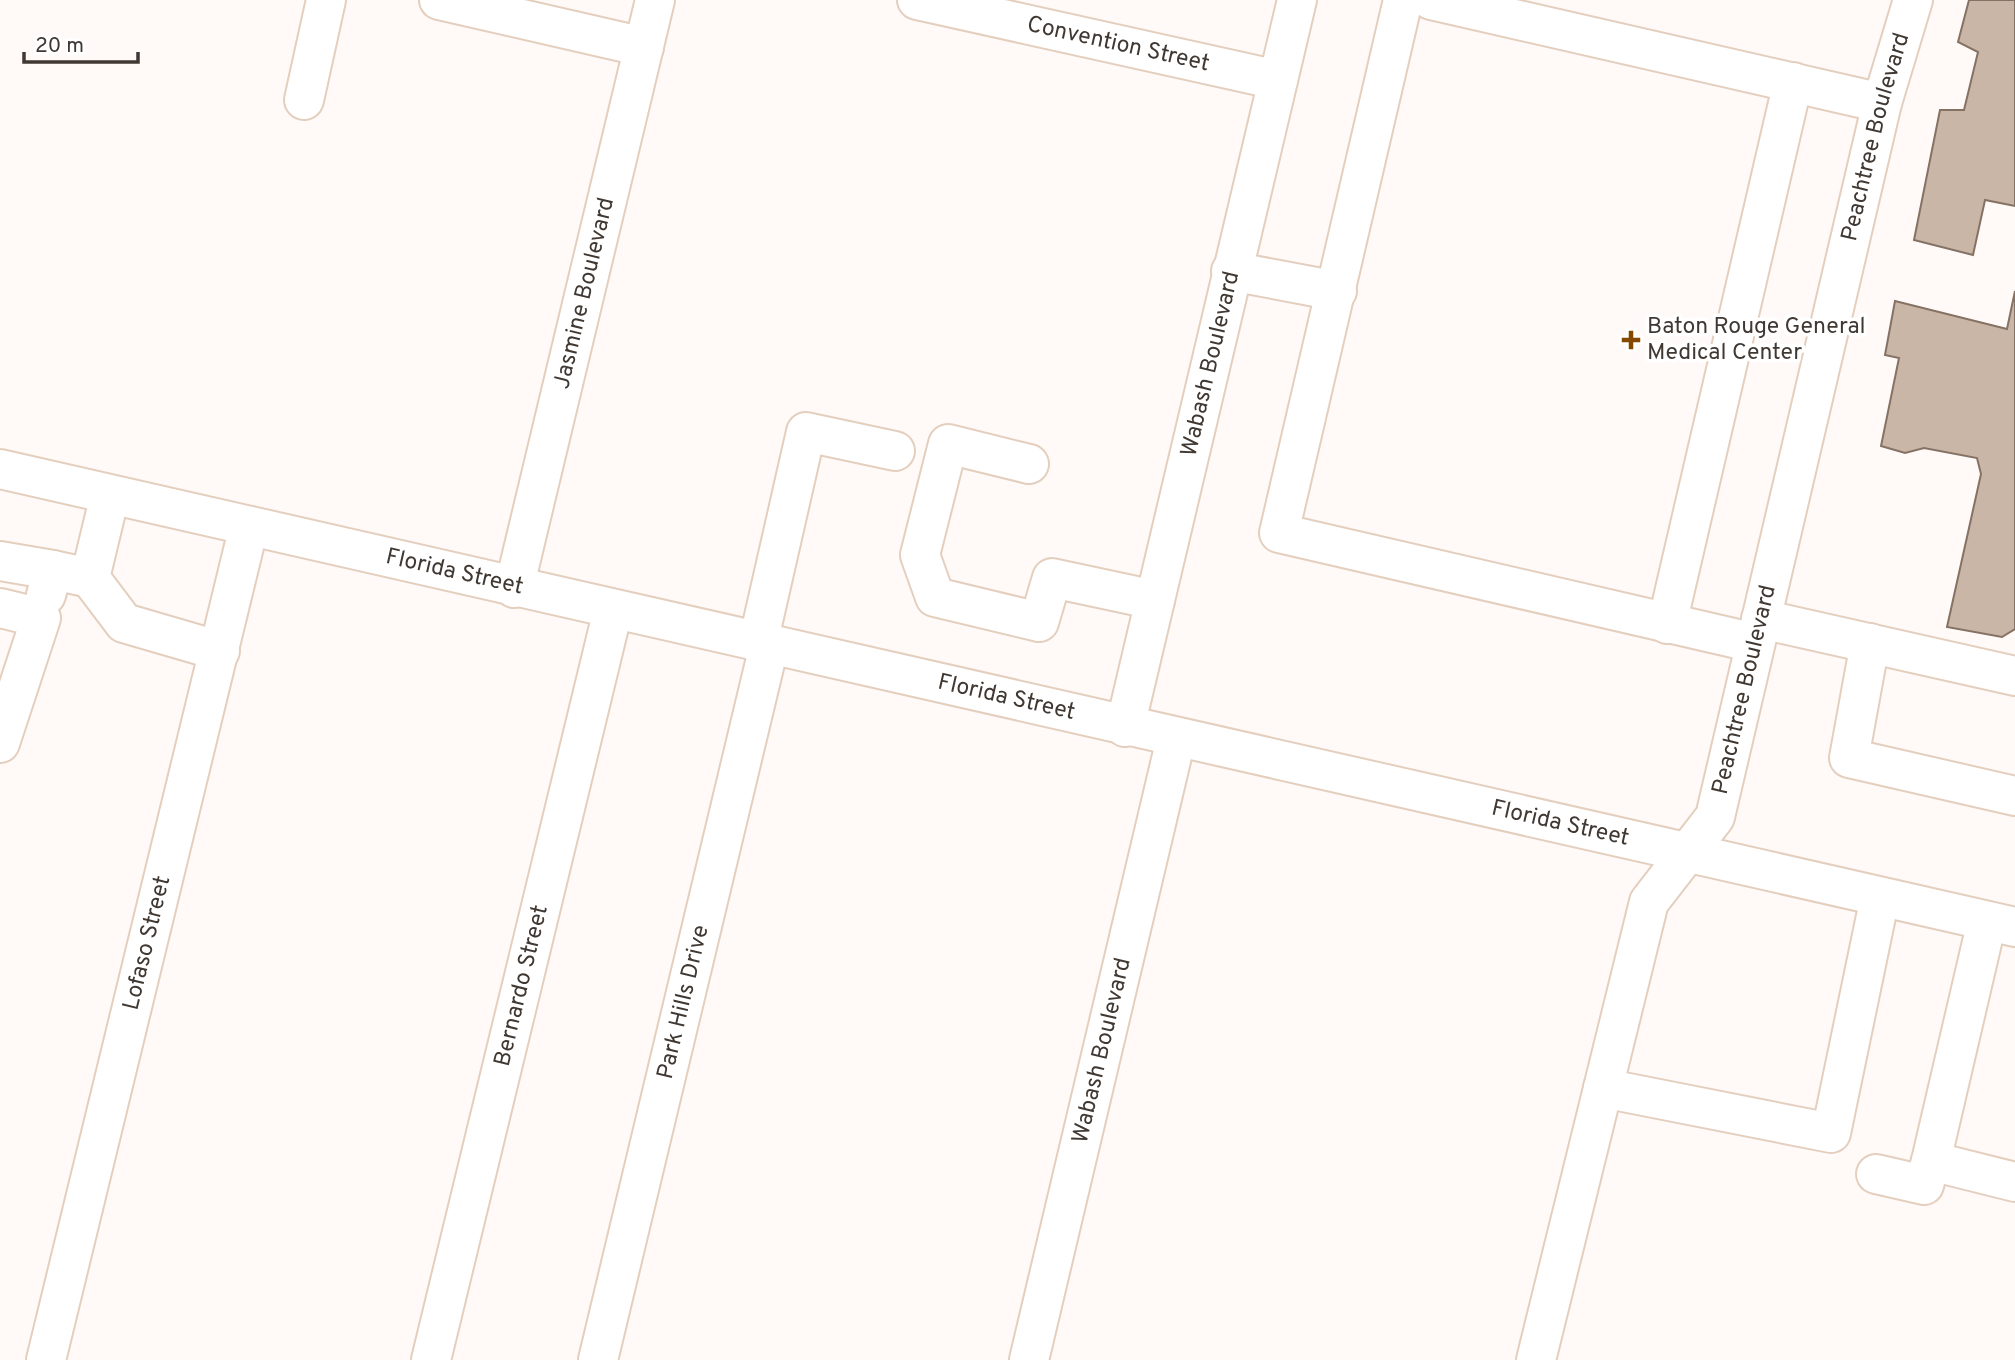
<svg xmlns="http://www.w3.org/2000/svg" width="2015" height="1360" font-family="Overpass,sans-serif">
<rect width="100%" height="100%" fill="#fffaf7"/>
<g fill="#cab6a7" stroke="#857264" stroke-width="2">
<polygon points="1969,0 2015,0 2015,206 1985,200 1973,255 1914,240 1940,110 1964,110 1978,52 1958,42"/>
<polygon points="2015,291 2015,629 2002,637 1947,627 1981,474 1977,458 1924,448 1905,453 1881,446 1899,358 1885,355 1895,301 2007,329"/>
</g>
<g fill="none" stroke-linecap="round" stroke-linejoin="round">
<defs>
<g id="minor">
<polyline points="439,0 644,47"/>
<path id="s1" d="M917,0l361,80"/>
<polyline points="1403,0 1279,533 1755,643"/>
<polyline points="1431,0 1882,103"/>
<polyline points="304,100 326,0"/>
<polyline points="1231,271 1337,291"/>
<polyline points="1029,464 948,444 920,555 935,597 1039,622 1052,578 1155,600"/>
<polyline points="0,561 53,570 46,595"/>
<polyline points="53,570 90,578 110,495"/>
<polyline points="90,578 124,623 220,651"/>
<path id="s2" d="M514,588l141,-588"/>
<polyline points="0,608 41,618 0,743"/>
<polyline points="1761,619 2015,676"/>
<polyline points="1667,624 1793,82"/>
<polyline points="758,643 806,432 895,451"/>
<polyline points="1870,643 1849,758 2015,796"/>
<path id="s3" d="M1125,727l172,-727"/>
<polyline points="1987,921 1931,1161 2015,1182"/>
<polyline points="1603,1088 1831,1133 1880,897"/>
<polyline points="1876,1174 1924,1185 1931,1161"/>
<path id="s4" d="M46,1360l203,-834"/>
<path id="s5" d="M431,1360l182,-750"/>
<path id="s6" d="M598,1360l171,-714"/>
<path id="s7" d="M1029,1360l147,-621"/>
<path id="s8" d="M1536,1360l113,-458 66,-85 167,-714 31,-103"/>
</g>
<g id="major">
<path id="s9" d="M0,469l2015,458"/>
</g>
</defs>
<use href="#minor" stroke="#e4cfbf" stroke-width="42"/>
<use href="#major" stroke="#e4cfbf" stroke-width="42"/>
<use href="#minor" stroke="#fff" stroke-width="38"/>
<use href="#major" stroke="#fff" stroke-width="38"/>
</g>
<path fill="#844801" stroke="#fff" stroke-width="2.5" d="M1627.5 329.5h7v7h7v7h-7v7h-7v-7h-7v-7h7z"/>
<g text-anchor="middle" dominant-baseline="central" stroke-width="7" stroke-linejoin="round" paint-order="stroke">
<g font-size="23" fill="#403832" stroke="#fff">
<text stroke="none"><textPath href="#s1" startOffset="206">Convention Street</textPath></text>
<text stroke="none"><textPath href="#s8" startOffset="1278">Peachtree Boulevard</textPath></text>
<text stroke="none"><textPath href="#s2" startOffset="303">Jasmine Boulevard</textPath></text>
<text stroke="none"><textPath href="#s3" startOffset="373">Wabash Boulevard</textPath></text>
<text stroke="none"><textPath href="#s9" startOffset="466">Florida Street</textPath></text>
<text stroke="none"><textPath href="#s8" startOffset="710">Peachtree Boulevard</textPath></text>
<text stroke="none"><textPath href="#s9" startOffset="1032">Florida Street</textPath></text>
<text stroke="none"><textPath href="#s9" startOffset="1600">Florida Street</textPath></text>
<text stroke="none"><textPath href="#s4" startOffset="429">Lofaso Street</textPath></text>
<text stroke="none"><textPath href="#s5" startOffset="385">Bernardo Street</textPath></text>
<text stroke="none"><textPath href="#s6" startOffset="368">Park Hills Drive</textPath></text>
<text stroke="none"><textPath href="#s7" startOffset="318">Wabash Boulevard</textPath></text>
</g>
<g font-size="23" fill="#403832" stroke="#fff" text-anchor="start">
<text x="1647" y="327">Baton Rouge General<tspan x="1647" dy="26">Medical Center</tspan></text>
</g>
</g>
<path d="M24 52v10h114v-10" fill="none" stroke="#403832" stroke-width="3.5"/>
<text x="35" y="52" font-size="21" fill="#403832" stroke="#ffffff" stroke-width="5" paint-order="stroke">20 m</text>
</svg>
